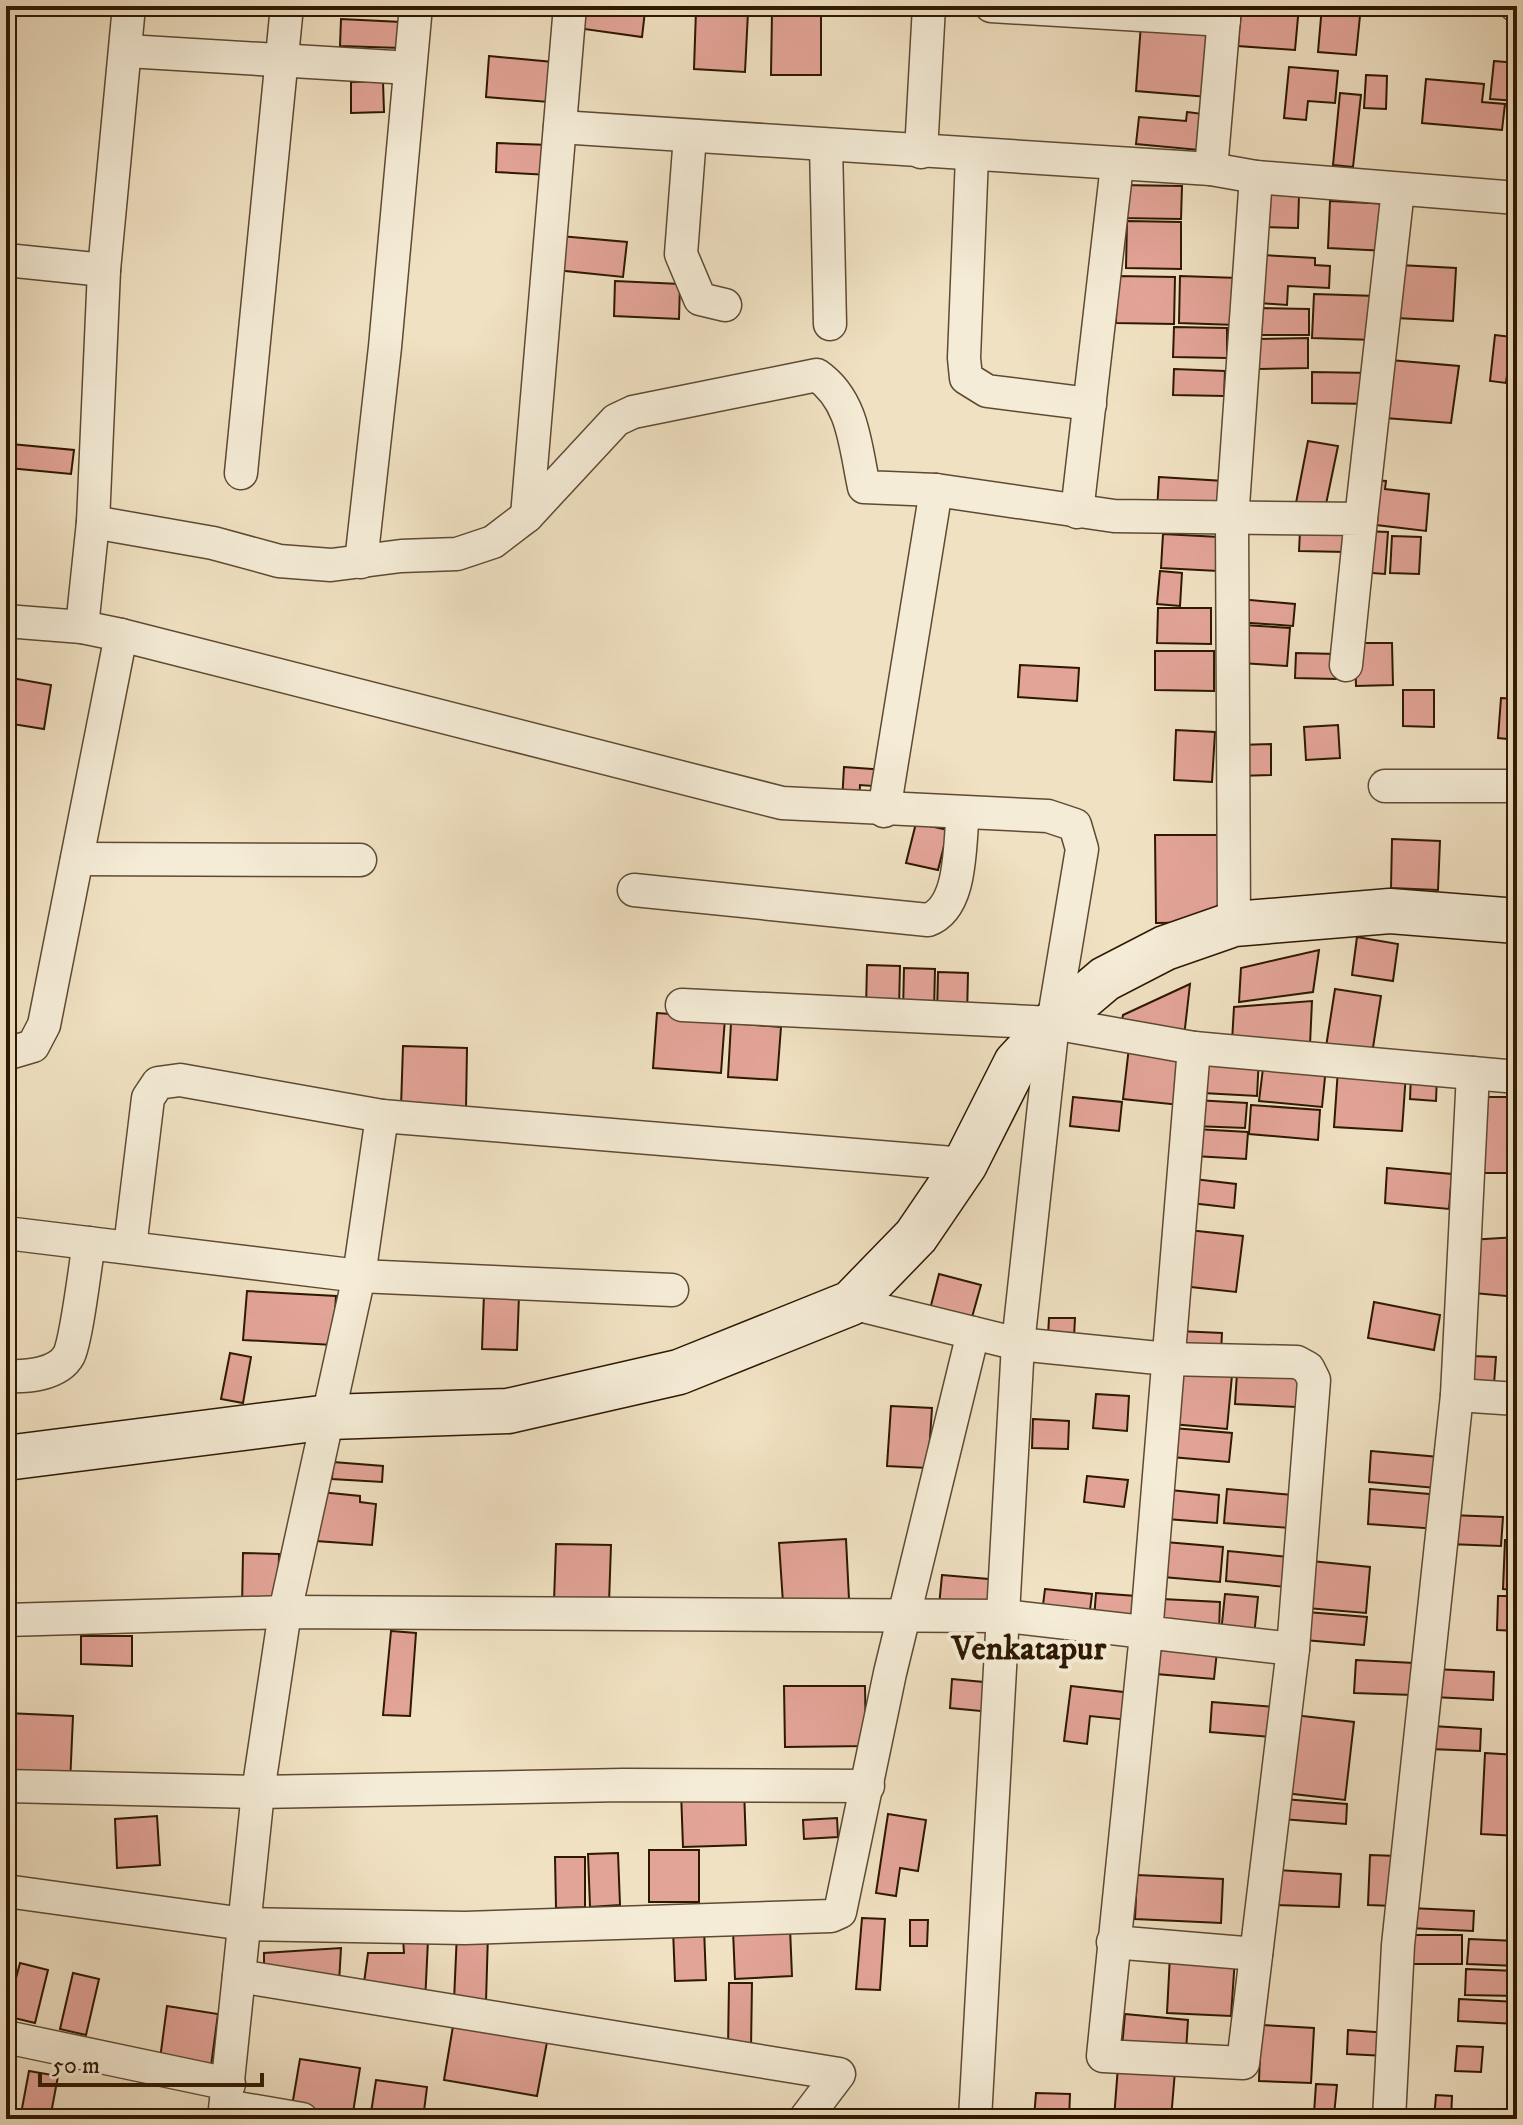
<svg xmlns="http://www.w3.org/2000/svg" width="1523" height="2125" font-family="'IM FELL DW Pica',serif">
<rect width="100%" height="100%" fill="#f0e1c2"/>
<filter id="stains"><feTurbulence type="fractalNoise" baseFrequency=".0025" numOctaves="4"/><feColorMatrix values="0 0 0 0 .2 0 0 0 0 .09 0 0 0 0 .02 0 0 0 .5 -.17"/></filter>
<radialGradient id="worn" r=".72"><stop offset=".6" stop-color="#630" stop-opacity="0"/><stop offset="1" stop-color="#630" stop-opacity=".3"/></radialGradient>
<g fill="#e3a498" stroke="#2e1802" stroke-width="2">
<polygon points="580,6 645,11 642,37 577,28"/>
<polygon points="1241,6 1299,6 1295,50 1238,46"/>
<polygon points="1322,6 1361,6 1356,55 1318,52"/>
<polygon points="696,10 748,12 745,72 694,69"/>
<polygon points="772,12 821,13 821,75 771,75"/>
<polygon points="341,19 401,22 400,48 340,46"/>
<polygon points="1141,24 1213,30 1208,97 1136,91"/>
<polygon points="489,56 553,62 549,102 486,97"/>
<polygon points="1494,61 1517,63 1517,101 1490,99"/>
<polygon points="1289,67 1338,71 1335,103 1308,101 1306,120 1284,118"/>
<polygon points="1366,75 1387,76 1386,109 1364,108"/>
<polygon points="1426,79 1484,84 1482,102 1505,104 1502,130 1422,123"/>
<polygon points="383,81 384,112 351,113 351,82"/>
<polygon points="1340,93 1361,95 1353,167 1333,165"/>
<polygon points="1187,112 1203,114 1199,150 1136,144 1139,117 1186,121"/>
<polygon points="497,143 550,145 549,175 496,172"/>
<polygon points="1120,185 1182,186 1181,219 1120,218"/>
<polygon points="1266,194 1299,195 1298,228 1264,227"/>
<polygon points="1330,201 1389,204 1387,251 1328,248"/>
<polygon points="1127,221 1181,222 1181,269 1126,268"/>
<polygon points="560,236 627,242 623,277 556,270"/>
<polygon points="1262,255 1315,258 1315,265 1330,266 1329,288 1288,286 1287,305 1260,303"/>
<polygon points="1399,265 1456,268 1453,321 1396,318"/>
<polygon points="1117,276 1175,277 1174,324 1116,323"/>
<polygon points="1180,276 1238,278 1236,325 1179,323"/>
<polygon points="615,281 680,284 679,319 614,316"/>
<polygon points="1314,294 1376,296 1374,340 1312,338"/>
<polygon points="1257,308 1309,309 1309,335 1257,335"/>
<polygon points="1174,327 1227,328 1227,358 1173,357"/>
<polygon points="1495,335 1512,337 1506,383 1490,381"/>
<polygon points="1308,338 1308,368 1258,369 1257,339"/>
<polygon points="1390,360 1459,366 1451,423 1385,418"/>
<polygon points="1174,369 1225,371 1224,396 1173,395"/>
<polygon points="1312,372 1374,373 1373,404 1312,403"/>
<polygon points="1308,441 1338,446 1325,509 1296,503"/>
<polygon points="11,444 74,450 71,474 9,468"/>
<polygon points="1159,477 1224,481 1222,515 1157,511"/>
<polygon points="1372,480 1386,481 1385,489 1429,494 1426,531 1368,524"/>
<polygon points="1300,531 1347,533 1346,552 1299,551"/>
<polygon points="1362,531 1388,532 1385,574 1360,572"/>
<polygon points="1163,534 1219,537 1218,571 1161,568"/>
<polygon points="1392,536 1421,537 1419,574 1390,573"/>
<polygon points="1160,571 1182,573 1180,606 1157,604"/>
<polygon points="1239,599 1295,604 1293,626 1237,622"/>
<polygon points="1158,608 1211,608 1211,644 1157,643"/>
<polygon points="1243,625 1290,628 1287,666 1241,663"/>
<polygon points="1355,643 1392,643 1393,685 1356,686"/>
<polygon points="1155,651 1214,651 1214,691 1155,690"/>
<polygon points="1296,653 1337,654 1336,679 1295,678"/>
<polygon points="1020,665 1079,668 1077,701 1018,697"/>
<polygon points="6,677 51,685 44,729 6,723"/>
<polygon points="1403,690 1434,690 1434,727 1403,726"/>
<polygon points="1501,698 1517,699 1517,740 1498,738"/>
<polygon points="1338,725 1340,758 1306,760 1304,727"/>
<polygon points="1176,730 1215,732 1212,782 1174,780"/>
<polygon points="1271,744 1271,775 1238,776 1237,745"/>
<polygon points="844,767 886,770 886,787 860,785 859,804 842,802"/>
<polygon points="916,823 948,830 938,870 906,863"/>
<polygon points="1155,835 1218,835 1219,922 1156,923"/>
<polygon points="1392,839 1440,841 1438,890 1391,888"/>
<polygon points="1357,937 1398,944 1393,981 1352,975"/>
<polygon points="1319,950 1313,992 1239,1002 1241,968"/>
<polygon points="867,965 900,966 899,1009 866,1008"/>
<polygon points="904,968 935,969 934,1012 903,1012"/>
<polygon points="938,972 968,973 967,1017 937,1016"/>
<polygon points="1190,984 1184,1037 1120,1030 1123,1015"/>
<polygon points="1335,989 1381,996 1372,1054 1326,1047"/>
<polygon points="1312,1001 1310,1045 1232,1042 1234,1007"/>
<polygon points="657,1013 725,1018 721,1073 653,1068"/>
<polygon points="731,1023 781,1027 777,1080 728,1077"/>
<polygon points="403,1046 467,1048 466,1109 401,1107"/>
<polygon points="1129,1047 1186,1053 1180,1105 1123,1099"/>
<polygon points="1206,1054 1259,1056 1257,1096 1203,1093"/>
<polygon points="1264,1060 1326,1067 1322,1107 1259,1101"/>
<polygon points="1338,1069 1406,1073 1402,1131 1334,1127"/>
<polygon points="1411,1075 1437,1076 1436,1101 1410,1099"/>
<polygon points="1073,1097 1122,1102 1119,1131 1070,1126"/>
<polygon points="1478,1097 1517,1097 1517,1173 1479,1173"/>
<polygon points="1195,1100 1247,1103 1245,1128 1194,1126"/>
<polygon points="1251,1105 1320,1110 1318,1140 1249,1134"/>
<polygon points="1195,1129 1248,1132 1246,1159 1194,1156"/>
<polygon points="1387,1168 1452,1174 1449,1209 1385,1203"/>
<polygon points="1194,1179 1236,1184 1234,1208 1191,1203"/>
<polygon points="1188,1230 1243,1236 1236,1292 1182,1286"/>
<polygon points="1517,1237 1517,1297 1463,1292 1469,1240"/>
<polygon points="939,1274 981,1285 969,1328 928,1317"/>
<polygon points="247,1291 336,1296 333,1345 243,1340"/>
<polygon points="484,1293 519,1295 517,1350 482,1349"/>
<polygon points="1374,1302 1440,1315 1434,1350 1368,1338"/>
<polygon points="1049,1318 1075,1318 1074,1337 1048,1336"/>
<polygon points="1178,1331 1222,1333 1221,1352 1177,1349"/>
<polygon points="230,1353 251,1357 243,1403 221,1399"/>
<polygon points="1472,1356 1496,1357 1494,1384 1471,1383"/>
<polygon points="1176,1371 1232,1375 1227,1429 1172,1424"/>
<polygon points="1237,1373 1299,1376 1297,1407 1235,1404"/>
<polygon points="1096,1394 1129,1396 1127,1431 1093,1428"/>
<polygon points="891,1406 932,1408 928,1468 887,1466"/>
<polygon points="1033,1419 1069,1421 1068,1449 1032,1448"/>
<polygon points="1173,1428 1232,1433 1229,1462 1171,1457"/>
<polygon points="1371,1451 1439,1457 1436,1488 1369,1482"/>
<polygon points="1514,1454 1517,1454 1517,1496 1511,1495"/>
<polygon points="333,1462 383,1466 382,1482 332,1479"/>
<polygon points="1087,1476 1128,1480 1124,1507 1084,1502"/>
<polygon points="1227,1489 1293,1495 1290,1528 1224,1523"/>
<polygon points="1370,1489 1441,1495 1438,1529 1368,1524"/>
<polygon points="1170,1490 1219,1495 1217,1523 1167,1519"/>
<polygon points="320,1492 360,1496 360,1502 376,1504 372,1545 316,1541"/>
<polygon points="1449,1515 1503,1517 1501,1546 1448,1544"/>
<polygon points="846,1539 849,1599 783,1603 779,1543"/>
<polygon points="1505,1540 1517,1541 1517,1590 1503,1589"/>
<polygon points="1165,1542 1223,1547 1220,1582 1163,1577"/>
<polygon points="556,1544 611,1545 609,1603 554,1602"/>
<polygon points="1228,1551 1289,1557 1286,1587 1226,1581"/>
<polygon points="243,1553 279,1554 278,1608 242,1608"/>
<polygon points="1311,1561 1370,1567 1366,1613 1307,1608"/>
<polygon points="942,1575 1000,1580 997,1611 939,1606"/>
<polygon points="1045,1589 1092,1594 1089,1618 1042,1613"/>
<polygon points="1096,1593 1136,1596 1134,1622 1094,1619"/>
<polygon points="1225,1594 1258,1597 1254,1636 1221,1633"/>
<polygon points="1498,1596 1517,1596 1517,1631 1497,1630"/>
<polygon points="1162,1599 1220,1602 1219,1631 1161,1628"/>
<polygon points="1307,1612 1367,1617 1364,1645 1304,1640"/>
<polygon points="391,1631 416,1633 410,1716 383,1715"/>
<polygon points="81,1636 132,1636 132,1666 81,1664"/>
<polygon points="1157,1647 1217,1651 1214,1679 1156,1674"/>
<polygon points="1356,1660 1414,1663 1413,1695 1354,1693"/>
<polygon points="1434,1669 1494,1672 1493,1700 1433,1697"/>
<polygon points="952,1679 994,1683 991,1712 950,1708"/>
<polygon points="784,1686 865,1686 866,1746 785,1747"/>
<polygon points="1071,1686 1132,1693 1129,1720 1090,1716 1087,1744 1064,1741"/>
<polygon points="1212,1702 1274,1707 1272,1737 1210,1732"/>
<polygon points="6,1713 73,1716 70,1784 6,1781"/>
<polygon points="1294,1715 1354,1722 1345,1800 1285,1793"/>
<polygon points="1432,1726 1481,1729 1480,1751 1430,1749"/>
<polygon points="1485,1753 1517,1755 1517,1836 1481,1834"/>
<polygon points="744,1789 746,1845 683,1847 681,1791"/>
<polygon points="1283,1799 1347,1804 1346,1824 1282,1819"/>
<polygon points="888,1814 926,1820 918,1871 900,1868 896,1896 876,1893"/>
<polygon points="157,1816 160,1865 117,1868 115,1819"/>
<polygon points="837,1818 838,1837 804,1839 803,1820"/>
<rect x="649" y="1850" width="50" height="52"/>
<polygon points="618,1853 620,1905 590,1907 588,1854"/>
<polygon points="1370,1855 1397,1856 1394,1906 1368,1905"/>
<polygon points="555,1857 585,1857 585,1907 556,1908"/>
<polygon points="1277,1870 1341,1874 1339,1907 1275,1905"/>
<polygon points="1137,1875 1223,1879 1221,1923 1135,1919"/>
<polygon points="1410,1908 1474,1911 1473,1931 1409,1928"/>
<polygon points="862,1918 885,1919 880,1990 856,1989"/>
<polygon points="910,1920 928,1920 927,1946 910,1946"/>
<polygon points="704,1928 706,1980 675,1981 673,1929"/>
<polygon points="790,1928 792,1976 735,1979 733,1930"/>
<polygon points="457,1932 488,1933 486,2002 454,2001"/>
<rect x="1407" y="1935" width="55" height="29"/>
<polygon points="403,1938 428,1940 425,2003 363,1990 368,1953 404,1953"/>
<polygon points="1469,1939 1517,1941 1517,1966 1467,1964"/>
<polygon points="341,1948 339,1983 264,1974 264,1953"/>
<polygon points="1170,1955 1235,1958 1231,2016 1167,2013"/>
<polygon points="20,1963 48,1970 35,2023 6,2016"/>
<polygon points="1466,1969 1517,1971 1517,1996 1465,1995"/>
<polygon points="73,1973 99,1979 86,2035 60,2029"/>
<polygon points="729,1983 752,1983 751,2049 728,2049"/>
<polygon points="1459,1999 1517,2002 1517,2024 1458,2021"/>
<polygon points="167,2006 218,2014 211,2066 160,2059"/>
<polygon points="1125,2014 1188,2020 1186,2052 1122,2047"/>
<polygon points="1261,2025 1314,2028 1311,2083 1259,2081"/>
<polygon points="453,2026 547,2042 537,2096 444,2080"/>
<polygon points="1348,2030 1388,2033 1386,2056 1347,2054"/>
<polygon points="1457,2046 1483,2047 1481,2072 1455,2071"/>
<polygon points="300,2059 360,2068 352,2119 291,2112"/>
<polygon points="1118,2066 1175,2071 1171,2119 1114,2119"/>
<polygon points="29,2071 58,2076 50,2119 20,2119"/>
<polygon points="376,2080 427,2087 423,2119 370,2119"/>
<polygon points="1316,2084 1337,2085 1334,2115 1314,2113"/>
<polygon points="1036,2093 1070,2094 1069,2119 1034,2118"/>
<polygon points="1436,2095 1452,2096 1451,2119 1434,2119"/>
</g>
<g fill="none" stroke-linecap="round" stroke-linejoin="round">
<defs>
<g id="street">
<polyline points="991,6 1224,20"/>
<polyline points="1516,6 1517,6"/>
<polyline points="127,51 410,68"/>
<polyline points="560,127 1211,169 1256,177 1517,198"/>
<polyline points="690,136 681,254 700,299 725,305"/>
<polyline points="826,145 830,324"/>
<polyline points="921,152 929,6"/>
<polyline points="972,156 964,358 966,378 987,391 1090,404"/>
<polyline points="1211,169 1225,6"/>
<polyline points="6,260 104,270"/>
<polyline points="241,473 287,6"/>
<polyline points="1077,512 1117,165"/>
<polyline points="527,516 570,6"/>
<polyline points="1361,519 1398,190"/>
<path d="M93,522l120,21 66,18 52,4 70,-9 56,-2 36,-12 34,-26 89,-96 17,-8 184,-37c37,26 38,71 47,112l72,3 178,26 247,3 -15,146"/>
<polyline points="361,562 385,347 416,6"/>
<polyline points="6,621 82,627 121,635 782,803 1048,816 1075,825 1082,849 1053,1023 1018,1344 975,2119"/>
<polyline points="82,627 93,522 104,270 129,6"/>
<polyline points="1385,786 1517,786"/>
<polyline points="884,811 936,490"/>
<polyline points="77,859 360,860"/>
<path d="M634,890l294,30c35,-13 31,-75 35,-107"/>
<polyline points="1234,924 1232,520 1256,177"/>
<polyline points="682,1005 1053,1023 1194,1048 1517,1077"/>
<polyline points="6,1054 33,1046 44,1025 121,635"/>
<polyline points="6,1233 359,1276 672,1290"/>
<polyline points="130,1247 148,1098 158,1083 180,1080 382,1116"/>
<polyline points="851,1303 1018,1344 1168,1359 1297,1362 1308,1368 1314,1380 1293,1649"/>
<path d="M6,1376c20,1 52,-1 63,-21 8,-18 16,-89 20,-112"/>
<polyline points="1457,1395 1517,1399"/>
<polyline points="6,1620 285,1612 1005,1616 1293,1649 1243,2063 1103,2056 1146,1634 1194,1048"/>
<polyline points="6,1786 258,1792 623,1785 868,1786"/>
<polyline points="6,1891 244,1924 465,1928 831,1916 840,1912 890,1673 973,1333"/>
<polyline points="1113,1942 1256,1954"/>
<polyline points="239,1976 839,2074 805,2119"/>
<polyline points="6,2037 229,2084"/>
<polyline points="226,2106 302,2119"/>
<polyline points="224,2119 258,1792 285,1612 359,1276 382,1116 965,1164"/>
<polyline points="1389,2119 1398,1945 1457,1395 1473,1073"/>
</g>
<polyline id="secondary" points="6,1458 329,1417 508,1411 679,1372 851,1303 916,1236 965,1164 1016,1063 1053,1023 1105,979 1165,948 1234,924 1390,911 1517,921"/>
</defs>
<use href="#street" stroke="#5e4a32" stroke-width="35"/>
<use href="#secondary" stroke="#2e1802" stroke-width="47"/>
<use href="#street" stroke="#f5ecd7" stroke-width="32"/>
<use href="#secondary" stroke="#f5ecd7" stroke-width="44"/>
</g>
<g text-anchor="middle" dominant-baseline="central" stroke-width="8" stroke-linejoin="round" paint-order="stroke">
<g font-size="34" font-weight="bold" fill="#2e1802" stroke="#f5ecd7">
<text x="1029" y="1649">Venkatapur</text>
</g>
</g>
<rect width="1523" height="2125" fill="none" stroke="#f0e1c2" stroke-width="32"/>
<rect x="8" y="8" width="1507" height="2109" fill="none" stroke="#2e1802" stroke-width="4"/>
<rect x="16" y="16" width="1491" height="2093" fill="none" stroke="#2e1802" stroke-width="2"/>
<path d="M40 2073v12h222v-12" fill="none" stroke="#2e1802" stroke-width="4"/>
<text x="52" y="2073" font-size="24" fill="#2e1802" stroke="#f5ecd7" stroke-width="6" paint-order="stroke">50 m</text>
<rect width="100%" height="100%" filter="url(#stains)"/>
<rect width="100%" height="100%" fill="url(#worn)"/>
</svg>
